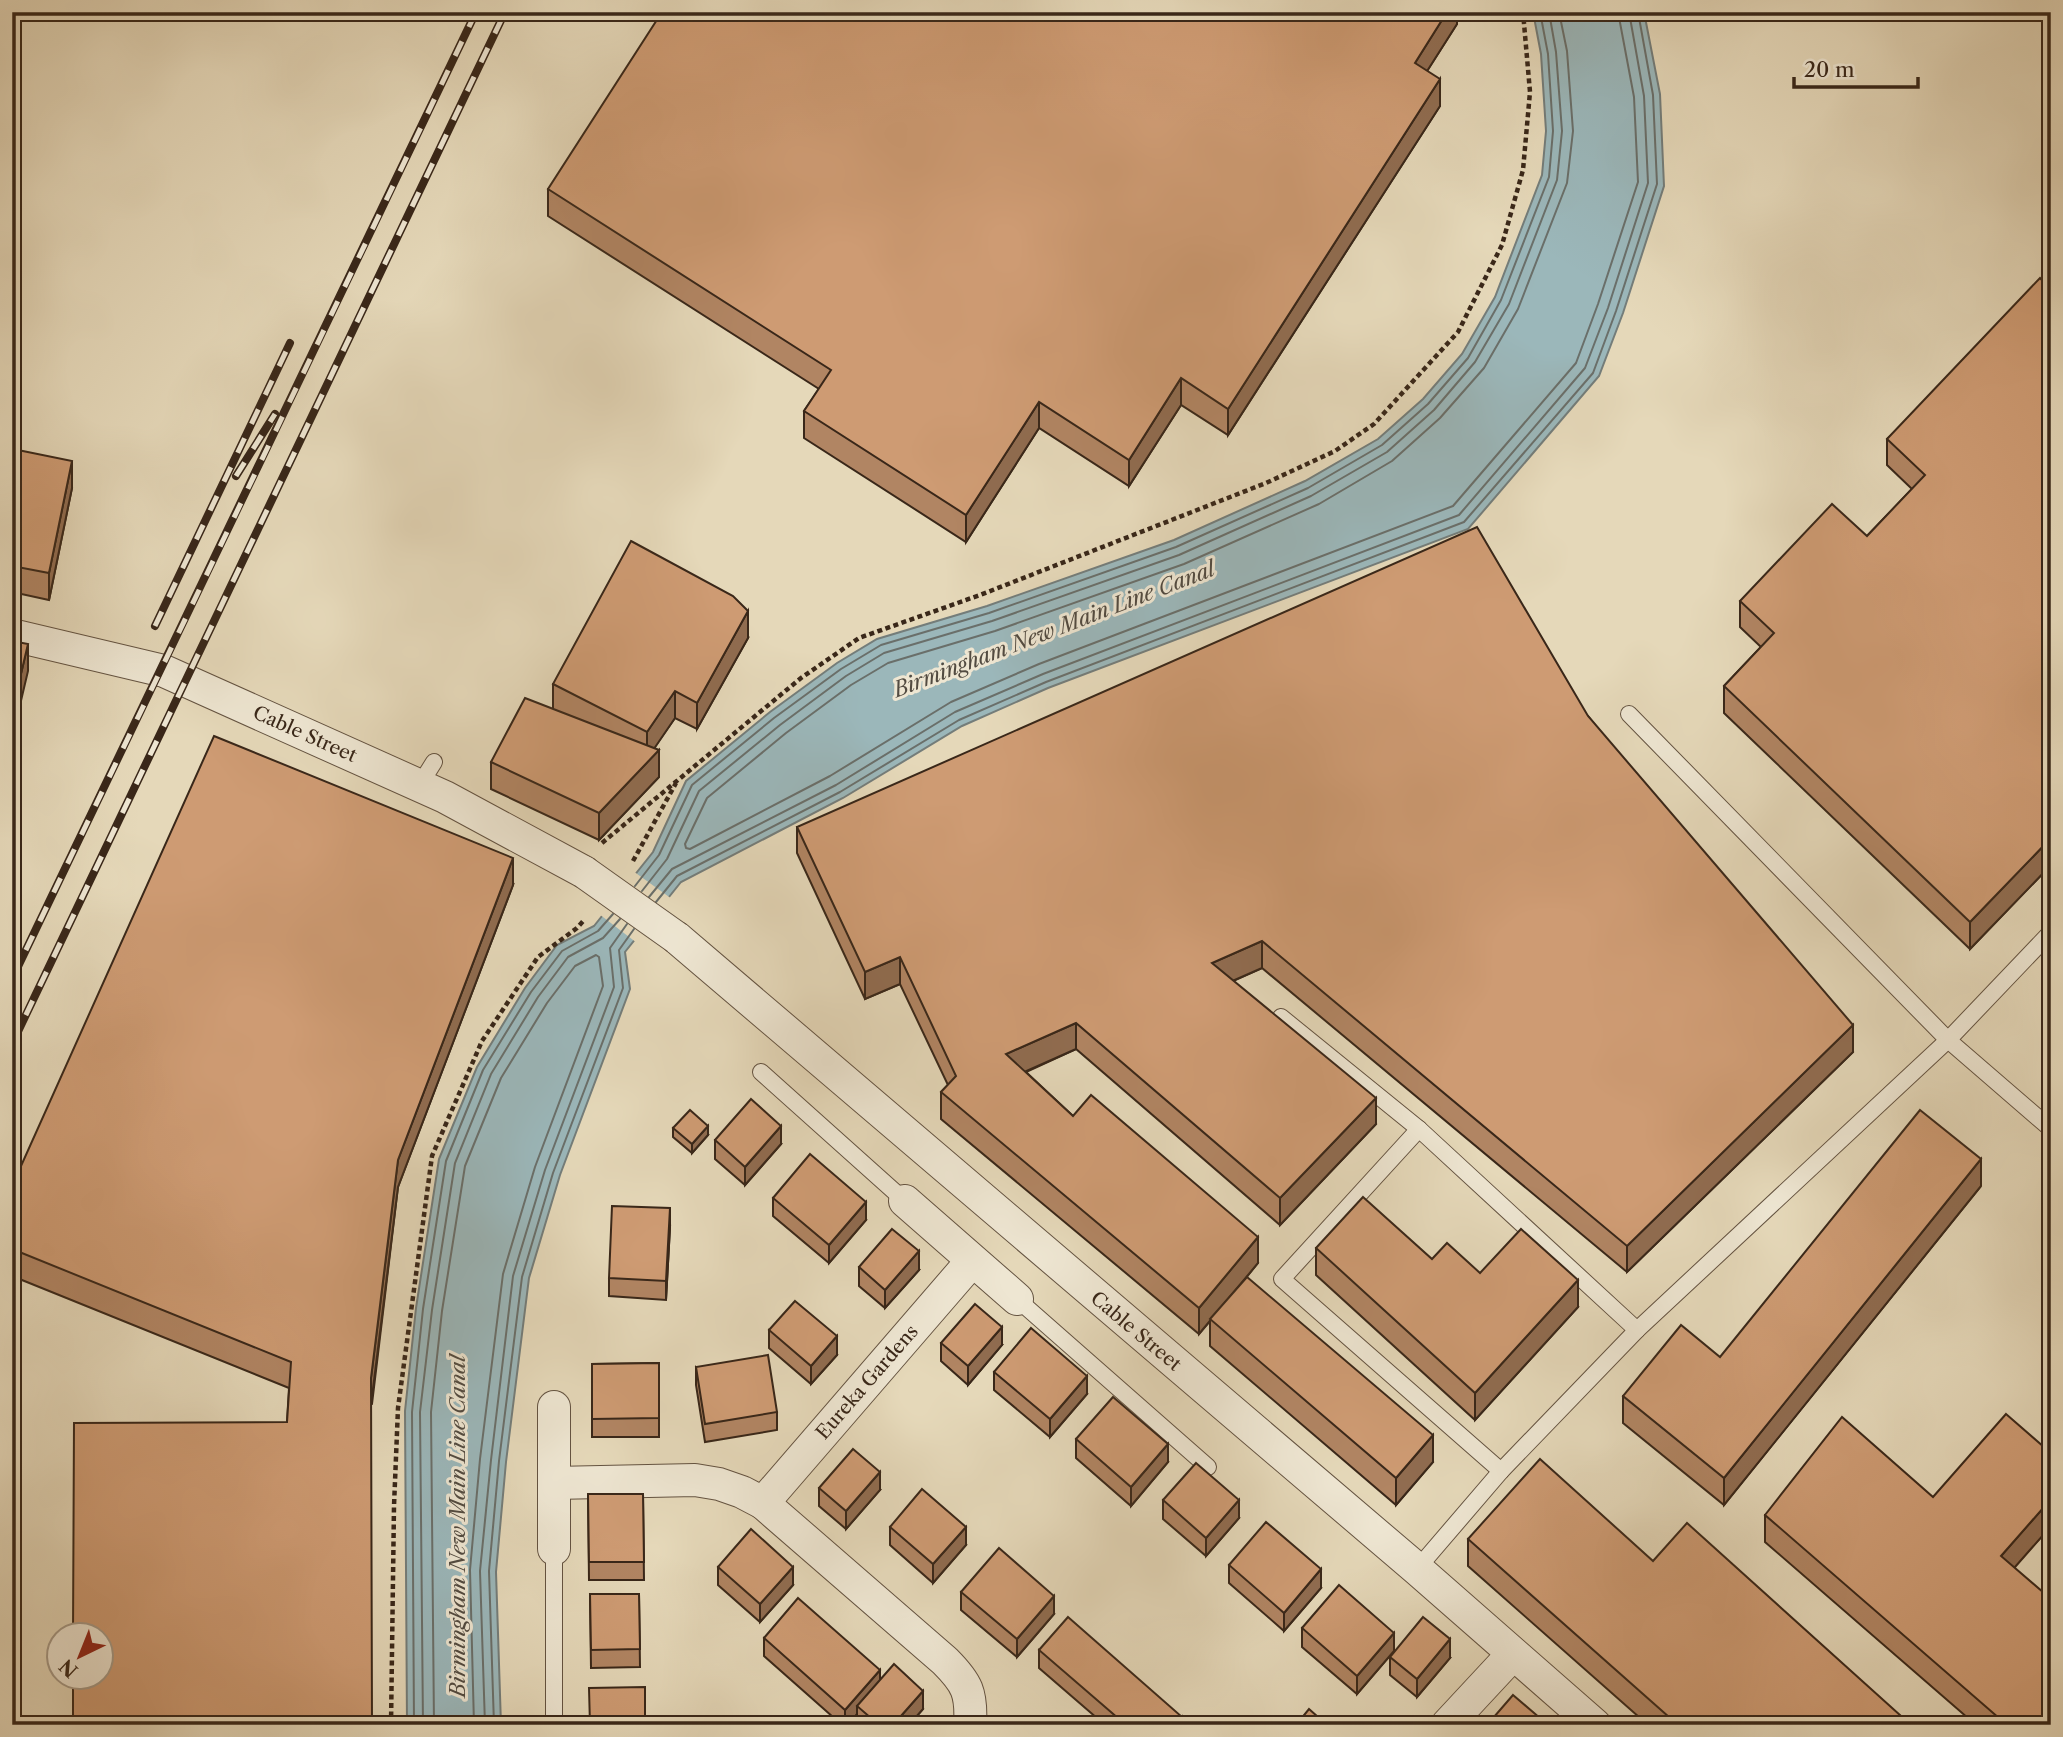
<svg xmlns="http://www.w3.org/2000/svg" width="2063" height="1737" font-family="'Libre Caslon Text',serif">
<rect width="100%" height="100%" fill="#e5d8b9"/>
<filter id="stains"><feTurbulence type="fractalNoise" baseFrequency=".00286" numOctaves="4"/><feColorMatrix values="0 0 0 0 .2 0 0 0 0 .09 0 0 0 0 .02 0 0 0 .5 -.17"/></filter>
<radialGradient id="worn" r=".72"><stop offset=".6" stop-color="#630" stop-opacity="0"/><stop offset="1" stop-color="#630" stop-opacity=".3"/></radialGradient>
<polygon fill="#9bb7ba" stroke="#747d7a" stroke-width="2" points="1533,12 1644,12 1660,94 1664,186 1623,313 1599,376 1468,529 1048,688 962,726 843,798 681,882 625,952 630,989 560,1175 529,1278 506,1462 496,1572 501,1725 407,1725 405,1411 416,1308 439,1159 477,1067 525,988 557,945 594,926 653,852 686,781 770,712 837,663 877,639 987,606 1174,540 1305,481 1378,439 1423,399 1462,354 1495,297 1542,175 1546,131 1541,54"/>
<polygon fill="#e5d8b9" points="633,871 672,899 637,943 599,914"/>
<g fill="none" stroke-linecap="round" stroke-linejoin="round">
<g stroke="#6a6f6a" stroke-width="2">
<polyline points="1559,12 1567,51 1573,131 1567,183 1518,309 1484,368 1440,418 1392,461 1319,504 1184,564 995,631 888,663 851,685 786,733 707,798 685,844 686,848 690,849 830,776 951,702 1039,664 1453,506 1576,363 1598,304 1638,182 1634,97 1618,12"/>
<polyline points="635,886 659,855 692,785 774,718 841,669 881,645 989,613 1176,547 1308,488 1382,445 1428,404 1468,358 1501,300 1549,177 1553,131 1548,54 1540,12"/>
<polyline points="642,891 667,859 699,791 780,725 846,676 884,653 992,621 1179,555 1311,496 1387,452 1434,410 1475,362 1509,304 1557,180 1562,131 1556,52 1549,12"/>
<polyline points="649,897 672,869 836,785 955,712 1043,674 1459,515 1585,368 1608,308 1648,183 1644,96 1629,12"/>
<polyline points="656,902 677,876 840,792 959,720 1046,682 1464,522 1593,373 1616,311 1657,184 1653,95 1638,12"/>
<polyline points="414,1725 412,1412 423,1309 446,1161 483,1070 531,992 562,951 598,931 613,914"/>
<polyline points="423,1725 420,1412 432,1310 455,1163 491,1074 538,997 568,957 603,938 620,919"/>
<polyline points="434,1725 431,1412 442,1311 465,1166 501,1078 547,1003 575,966 596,955 599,957 603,986 535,1167 503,1274 480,1459 470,1570 474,1725"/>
<polyline points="485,1725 480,1571 491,1460 513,1276 545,1170 614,987 610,948 627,924"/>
<polyline points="494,1725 489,1571 499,1461 522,1277 553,1173 623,988 619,950 634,929"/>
</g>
<defs>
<g id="service">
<polyline points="1629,714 1948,1040 2051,1129"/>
<polyline points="419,786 434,762"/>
<polyline points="1281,1017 1419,1129 1637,1330"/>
<polyline points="761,1072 905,1201"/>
<polyline points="1419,1129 1282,1279 1501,1471"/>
<polyline points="1017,1299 1208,1467"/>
<polyline points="1417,1569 1501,1471 1637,1330 1948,1040 2051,932"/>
<polyline points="554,1720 554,1549"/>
</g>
<g id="minor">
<polyline points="12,635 164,671 445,797 584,872"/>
<polyline points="677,938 1417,1569 1595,1725"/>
<polyline points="905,1201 1017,1299"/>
<polyline points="554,1407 554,1549"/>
<polyline points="554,1483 695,1480 719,1484 742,1492 763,1503 972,1261"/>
<path d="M763,1503l182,158c22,22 27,32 25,64"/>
<polyline points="1447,1725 1513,1654"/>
</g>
</defs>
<use href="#service" stroke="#645341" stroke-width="18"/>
<use href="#minor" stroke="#645341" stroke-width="34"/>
<g stroke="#392719" stroke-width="4.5" stroke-dasharray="5 3.5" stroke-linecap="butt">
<polyline points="602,843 801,678 859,638 980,595 1266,483 1335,451 1374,424 1458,332 1502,245 1523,170 1530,92 1523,12"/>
<polyline points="633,861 676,783"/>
<polyline points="391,1725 394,1506 398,1408 432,1156 482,1041 538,957 577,928 585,919"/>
</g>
<use href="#service" stroke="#eee6d2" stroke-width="16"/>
<use href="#minor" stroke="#eee6d2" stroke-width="32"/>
<defs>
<g id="rail">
<polyline points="236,476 275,414"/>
<polyline points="155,626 290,343"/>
<path d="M12,979c155,-322 310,-644 464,-967"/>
<polyline points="12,1044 505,12"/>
</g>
</defs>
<use href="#rail" stroke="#392719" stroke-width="8"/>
<use href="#rail" stroke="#eee6d2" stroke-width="5" stroke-dasharray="16" stroke-linecap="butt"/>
<defs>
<polyline id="minor-bridge" points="584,872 677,938"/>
</defs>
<use href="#minor-bridge" stroke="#645341" stroke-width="34" stroke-linecap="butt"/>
<use href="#minor-bridge" stroke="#eee6d2" stroke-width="32"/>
</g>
<g fill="#b18563" stroke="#392719" stroke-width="2">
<polygon points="1457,12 1457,24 1427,71 1440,106 1228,435 1181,405 1129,486 1039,428 966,542 804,438 804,411 819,389 548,216 548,189"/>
<polygon points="2051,290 2051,865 1970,949 1724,713 1724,686 1761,647 1740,627 1740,601 1867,536 1912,489 1887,465 1887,439"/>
<polygon points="12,452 72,488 49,600 12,592"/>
<polygon points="748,638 697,729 675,718 654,748 659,777 599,840 491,789 491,762 553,709 553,684"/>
<polygon points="1588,716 1853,1052 1627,1272 1262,968 1233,981 1376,1124 1280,1225 1076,1049 1026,1072 1073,1116 1258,1263 1241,1284 1433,1462 1396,1505 1210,1346 1210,1321 1199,1334 941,1119 941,1092 948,1085 900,984 865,999 797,853 797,827"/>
<polygon points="513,885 398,1187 372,1404 287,1422 289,1388 12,1276 12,1186"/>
<polygon points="673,1128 708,1135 692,1153 673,1137"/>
<polygon points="715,1140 781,1144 745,1185 715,1159"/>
<polygon points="1981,1186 1724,1505 1623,1423 1623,1396 1720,1357"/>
<polygon points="773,1198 866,1220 829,1263 773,1216"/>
<polygon points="670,1227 666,1300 609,1296 609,1278"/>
<polygon points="1316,1248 1432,1259 1578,1307 1475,1420 1316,1275"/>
<polygon points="859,1267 919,1270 885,1308 859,1286"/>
<polygon points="769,1330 837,1355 811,1384 769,1348"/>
<polygon points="941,1343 1002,1345 968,1385 941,1361"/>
<polygon points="659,1363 659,1437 592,1437 592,1364"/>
<polygon points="696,1367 777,1412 777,1430 705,1442 696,1385"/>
<polygon points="994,1372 1087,1394 1050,1437 994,1390"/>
<polygon points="1076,1439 1168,1462 1131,1506 1076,1458"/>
<polygon points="2051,1439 2051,1526 2014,1567 2051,1725 1976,1725 1765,1542 1765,1515 1933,1497 2044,1447"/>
<polygon points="819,1488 880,1490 846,1529 819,1506"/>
<polygon points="588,1494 643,1494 644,1580 589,1580"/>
<polygon points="1163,1500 1239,1518 1206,1556 1163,1519"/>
<polygon points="890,1527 966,1545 933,1583 890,1545"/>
<polygon points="1468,1539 1653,1561 1911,1725 1648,1725 1468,1566"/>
<polygon points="1229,1565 1321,1588 1284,1631 1229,1583"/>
<polygon points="718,1567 793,1585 760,1622 718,1585"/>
<polygon points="961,1592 1054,1614 1017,1657 961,1610"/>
<polygon points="590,1594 639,1594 640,1667 591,1668"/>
<polygon points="1302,1628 1394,1651 1357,1694 1302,1647"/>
<polygon points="764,1638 880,1680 923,1709 909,1725 858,1725 857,1724 857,1714 848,1725 842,1725 764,1656"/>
<polygon points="1039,1650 1182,1725 1105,1725 1039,1668"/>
<polygon points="1390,1657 1450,1658 1417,1697 1390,1675"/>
</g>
<g fill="#906c50" stroke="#392719" stroke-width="2">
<polygon points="1447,12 1457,12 1457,24 1415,90 1415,63"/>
<polygon points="1440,79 1440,106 1228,435 1228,409"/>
<polygon points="1181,378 1181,405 1129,486 1129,460"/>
<polygon points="1039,402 1039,428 966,542 966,515"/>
<polygon points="72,461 72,488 49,600 49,573"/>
<polygon points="748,611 748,638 697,729 697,703"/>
<polygon points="28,644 28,671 12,739 12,712"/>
<polygon points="675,691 675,718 647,759 647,732"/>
<polygon points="659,750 659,777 599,840 599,813"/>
<polygon points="2051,838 2051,865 1970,949 1970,922"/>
<polygon points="513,858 513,885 398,1187 371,1405 371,1378 398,1160"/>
<polygon points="1262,941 1262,968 1212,990 1212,963"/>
<polygon points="900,957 900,984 865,999 865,972"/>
<polygon points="1076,1023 1076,1049 1006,1080 1006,1054"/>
<polygon points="1853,1025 1853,1052 1627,1272 1627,1246"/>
<polygon points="1376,1098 1376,1124 1280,1225 1280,1198"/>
<polygon points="708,1126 708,1135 692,1153 692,1144"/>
<polygon points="781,1126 781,1144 745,1185 745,1167"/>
<polygon points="1981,1159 1981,1186 1724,1505 1724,1478"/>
<polygon points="866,1202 866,1220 829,1263 829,1245"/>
<polygon points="670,1208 670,1227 666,1300 666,1281"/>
<polygon points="1258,1237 1258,1263 1199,1334 1199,1308"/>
<polygon points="919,1251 919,1270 885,1308 885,1290"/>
<polygon points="1578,1280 1578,1307 1475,1420 1475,1393"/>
<polygon points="1002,1327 1002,1345 968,1385 968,1366"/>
<polygon points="837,1336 837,1355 811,1384 811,1366"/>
<polygon points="1087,1376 1087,1394 1050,1437 1050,1419"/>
<polygon points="1433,1435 1433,1462 1396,1505 1396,1478"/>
<polygon points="1168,1444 1168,1462 1131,1506 1131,1487"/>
<polygon points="880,1472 880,1490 846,1529 846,1511"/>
<polygon points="2051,1499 2051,1526 2001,1583 2001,1556"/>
<polygon points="1239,1500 1239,1518 1206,1556 1206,1538"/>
<polygon points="966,1527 966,1545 933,1583 933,1564"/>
<polygon points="793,1567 793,1585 760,1622 760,1604"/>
<polygon points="1321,1569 1321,1588 1284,1631 1284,1613"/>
<polygon points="1054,1596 1054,1614 1017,1657 1017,1639"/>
<polygon points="1394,1633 1394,1651 1357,1694 1357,1676"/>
<polygon points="1450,1639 1450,1658 1417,1697 1417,1679"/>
<polygon points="880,1670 880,1688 857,1706 857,1714 848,1725 845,1725 845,1710"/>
<polygon points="923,1691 923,1709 909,1725 893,1725"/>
<polygon points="1182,1717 1182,1725 1175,1725"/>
</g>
<g fill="#ce9b73" stroke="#392719" stroke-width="2">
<polygon points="662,12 1447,12 1415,63 1440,79 1228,409 1181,378 1129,460 1039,402 966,515 804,411 831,370 548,189"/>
<polygon points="2040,278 2051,290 2051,838 1970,922 1724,686 1774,633 1740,601 1832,504 1867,536 1925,475 1887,439"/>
<polygon points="13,449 72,461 49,573 12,566"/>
<polygon points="1477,527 1588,716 1853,1025 1627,1246 1262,941 1212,963 1376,1098 1280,1198 1076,1023 1006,1054 1073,1116 1091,1095 1258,1237 1199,1308 941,1092 956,1076 900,957 865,972 797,827"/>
<polygon points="631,541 733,596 748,611 697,703 675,691 647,732 553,684"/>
<polygon points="12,641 28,644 12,712"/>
<polygon points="525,698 659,750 599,813 491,762"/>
<polygon points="214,736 513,858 398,1160 371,1378 372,1725 73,1725 73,1677 102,1677 102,1635 73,1635 74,1423 287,1422 291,1362 12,1249 12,1186"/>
<polygon points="751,1099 781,1126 745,1167 715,1140"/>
<polygon points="690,1110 708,1126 692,1144 673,1128"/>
<polygon points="1920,1110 1981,1159 1724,1478 1623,1396 1681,1325 1720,1357"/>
<polygon points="810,1154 866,1202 829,1245 773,1198"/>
<polygon points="1363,1197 1432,1259 1447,1243 1480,1273 1521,1229 1578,1280 1475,1393 1316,1248"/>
<polygon points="612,1206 670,1208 666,1281 609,1278"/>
<polygon points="892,1229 919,1251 885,1290 859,1267"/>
<polygon points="1247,1277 1433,1435 1396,1478 1210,1319"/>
<polygon points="795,1301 837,1336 811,1366 769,1330"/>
<polygon points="975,1304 1002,1327 968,1366 941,1343"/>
<polygon points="1031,1328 1087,1376 1050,1419 994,1372"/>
<polygon points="768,1355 777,1412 705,1424 696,1367"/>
<polygon points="659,1363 659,1418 592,1419 592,1364"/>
<polygon points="1113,1397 1168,1444 1131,1487 1076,1439"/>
<polygon points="2006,1414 2044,1447 2051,1439 2051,1499 2001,1556 2051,1599 2051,1724 2050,1725 2007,1725 1765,1515 1842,1417 1933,1497"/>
<polygon points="853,1449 880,1472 846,1511 819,1488"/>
<polygon points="1540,1459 1653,1561 1687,1523 1911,1725 1678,1725 1468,1539"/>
<polygon points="1196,1463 1239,1500 1206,1538 1163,1500"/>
<polygon points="922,1489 966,1527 933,1564 890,1527"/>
<polygon points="588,1494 643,1494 644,1562 589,1562"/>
<polygon points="1266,1522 1321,1569 1284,1613 1229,1565"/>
<polygon points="751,1529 793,1567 760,1604 718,1567"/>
<polygon points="999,1548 1054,1596 1017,1639 961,1592"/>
<polygon points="1339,1585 1394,1633 1357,1676 1302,1628"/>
<polygon points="590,1594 639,1594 640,1649 591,1650"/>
<polygon points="798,1598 880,1670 845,1710 764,1638"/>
<polygon points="1068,1617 1182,1717 1175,1725 1126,1725 1039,1650"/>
<polygon points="1423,1617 1450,1639 1417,1679 1390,1657"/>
<polygon points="894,1664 923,1691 893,1725 879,1725 857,1706"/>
<polygon points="645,1687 645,1725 590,1725 589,1688"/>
<polygon points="1513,1695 1540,1718 1534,1725 1487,1725"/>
<polygon points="1309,1709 1327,1725 1296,1725"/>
</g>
<g text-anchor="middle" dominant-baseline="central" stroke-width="6" stroke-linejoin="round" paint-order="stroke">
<g font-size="19" fill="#392719" stroke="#eee6d2">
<text transform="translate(305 734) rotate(24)">Cable Street</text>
<text transform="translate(1136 1331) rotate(40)">Cable Street</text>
<text transform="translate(867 1382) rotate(-49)">Eureka Gardens</text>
</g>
<g font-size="21" font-style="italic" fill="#524b41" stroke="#eee6d2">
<text transform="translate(1054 629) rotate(-21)">Birmingham New Main Line Canal</text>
<text transform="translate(457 1526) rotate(-90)">Birmingham New Main Line Canal</text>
</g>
</g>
<rect width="2063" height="1737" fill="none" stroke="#e5d8b9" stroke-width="42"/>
<rect x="14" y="14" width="2035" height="1709" fill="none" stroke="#392719" stroke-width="3.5"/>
<rect x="21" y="21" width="2021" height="1695" fill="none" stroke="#392719" stroke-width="2"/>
<g transform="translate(80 1656) rotate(223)"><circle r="33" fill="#eee6d2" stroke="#a69a88" stroke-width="2"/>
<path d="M0-5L12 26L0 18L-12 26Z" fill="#8f2418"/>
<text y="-10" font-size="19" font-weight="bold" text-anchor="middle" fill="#392719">N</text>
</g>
<path d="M1794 77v10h124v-10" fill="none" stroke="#392719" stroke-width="3.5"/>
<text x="1804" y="77" font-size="21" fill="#392719" stroke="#eee6d2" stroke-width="5" paint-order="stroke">20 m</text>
<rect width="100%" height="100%" filter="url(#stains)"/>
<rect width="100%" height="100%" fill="url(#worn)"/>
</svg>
